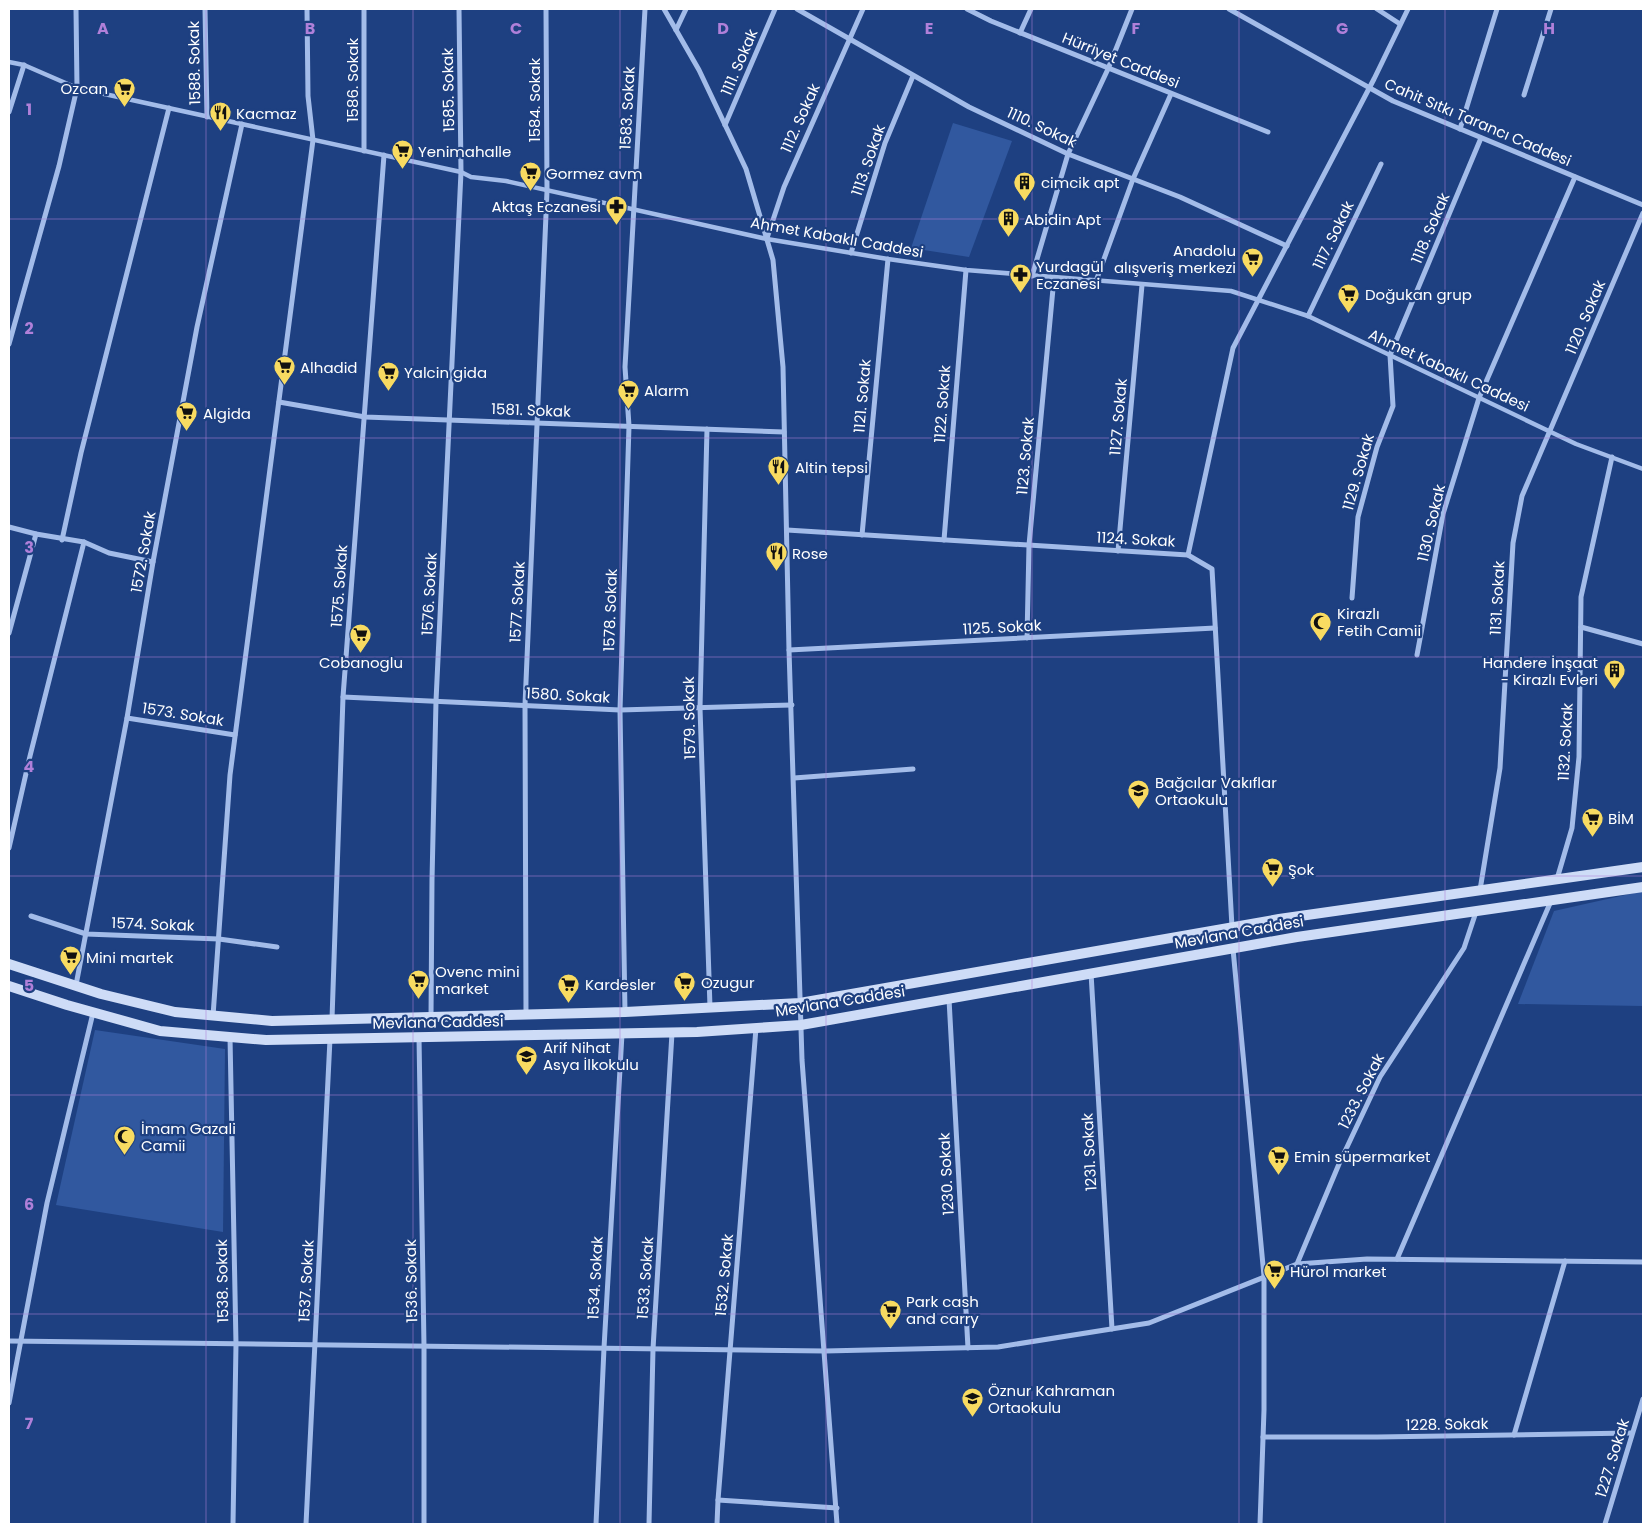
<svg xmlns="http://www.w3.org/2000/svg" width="1652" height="1533" font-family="Poppins,sans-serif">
<rect width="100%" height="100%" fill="#1e4081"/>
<g fill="#31589f">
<polygon points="953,123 1012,141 969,257 911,248"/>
<polygon points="1643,891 1643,1006 1518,1004 1554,911"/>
<polygon points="95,1030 225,1049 223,1232 56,1205"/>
</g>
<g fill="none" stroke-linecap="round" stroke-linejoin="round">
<polyline stroke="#a3bce9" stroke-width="4.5" points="9,62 24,65 77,88 461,172 471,177 506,181 767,239 888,259 966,270 1231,291 1308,316 1576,444 1643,469"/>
<g stroke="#a3bce9" stroke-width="5">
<polyline points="205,9 207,117"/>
<polyline points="364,9 364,151"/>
<polyline points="664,9 699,70 746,169 773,260 783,367 789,650 802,1060 837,1524"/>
<polyline points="797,9 969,107 1068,154 1180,197 1287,246"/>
<polyline points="967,9 991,21 1268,132"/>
<polyline points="1229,9 1393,101 1643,205"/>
<polyline points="1377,9 1400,24"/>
<polyline points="676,30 686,9"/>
<polyline points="1020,33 1031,9"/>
<polyline points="1524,95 1551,9"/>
<polyline points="9,112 24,65"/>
<polyline points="725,125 775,9"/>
<polyline points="1460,129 1497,9"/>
<polyline points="767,238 784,187 863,9"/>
<polyline points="851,253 885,143 913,76"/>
<polyline points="1032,276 1068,154 1108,69 1132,9"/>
<polyline points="1096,281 1133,179 1171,94"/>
<polyline points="1308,316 1381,164"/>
<polyline points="9,344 59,166 77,88 76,9"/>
<polyline points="279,402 365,417 784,432"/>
<polyline points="707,429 700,708 710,1007"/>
<polyline points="9,527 36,534 84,542 109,553 153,562"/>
<polyline points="787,530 1188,555 1212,569 1232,927"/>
<polyline points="862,535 888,259"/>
<polyline points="62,540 81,453 169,108"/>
<polyline points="944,540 966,270"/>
<polyline points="1118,551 1142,285"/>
<polyline points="1188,555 1233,348 1374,79 1408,9"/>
<polyline points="1352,598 1358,517 1377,447 1393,406 1390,355 1481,138"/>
<polyline points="1581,627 1643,644"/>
<polyline points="9,633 36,534"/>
<polyline points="1027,638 1029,545 1054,278"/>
<polyline points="789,650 1215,628"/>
<polyline points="1417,655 1443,514 1479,398 1575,177"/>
<polyline points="343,697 620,710 792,705"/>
<polyline points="127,718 235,735"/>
<polyline points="794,778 913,769"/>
<polyline points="9,848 30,756 84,542"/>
<polyline points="1557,879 1572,828 1579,757 1581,597 1612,457"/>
<polyline points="1480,890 1500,768 1513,543 1522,496 1643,213"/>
<polyline points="31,916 86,934 219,939 277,947"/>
<polyline points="1233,949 1264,1276 1264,1410 1260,1524"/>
<polyline points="1091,973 1112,1329"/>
<polyline points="76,985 127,718 153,562 197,327 242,124"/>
<polyline points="949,999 968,1348"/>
<polyline points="625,1012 620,710 629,426 625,367 645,9"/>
<polyline points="526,1014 525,705 547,191 546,9"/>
<polyline points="213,1016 230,775 313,140 308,96 307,9"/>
<polyline points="431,1017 432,880 436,701 461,172 459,9"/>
<polyline points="332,1019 343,697 384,155"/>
<polyline points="230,1037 236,1344 233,1524"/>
<polyline points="419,1037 424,1346 424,1524"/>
<polyline points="1397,1259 1551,901"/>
<polyline points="1297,1264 1339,1164 1380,1077 1464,948 1476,912"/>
<polyline points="9,1341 825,1351 998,1347 1149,1323 1297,1264 1367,1259 1643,1262"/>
<polyline points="9,1403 47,1203 93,1013"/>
<polyline points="1514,1435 1565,1261"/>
<polyline points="1263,1437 1377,1437 1631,1433"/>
<polyline points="718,1500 837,1508"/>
<polyline points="306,1524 330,1039"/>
<polyline points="596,1524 604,1348 622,1034"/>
<polyline points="649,1524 653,1349 672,1033"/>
<polyline points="717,1524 718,1500 756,1028"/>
<polyline points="1605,1524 1643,1399"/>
</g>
<g stroke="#cedcf7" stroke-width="10">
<polyline points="9,964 101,994 175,1012 272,1021 625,1012 800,1003 1279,919 1643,867"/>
<polyline points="9,986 67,1005 160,1031 266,1040 697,1032 801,1025 1297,937 1643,887"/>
</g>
</g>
<path fill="none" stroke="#b080d9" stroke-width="1" stroke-opacity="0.55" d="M206,9v1515M413,9v1515M620,9v1515M826,9v1515M1032,9v1515M1239,9v1515M1445,9v1515M9,219h1634M9,438h1634M9,657h1634M9,876h1634M9,1095h1634M9,1314h1634"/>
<defs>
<symbol id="supermarket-pin" viewBox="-11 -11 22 30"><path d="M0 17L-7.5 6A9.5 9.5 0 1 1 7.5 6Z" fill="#f8db61" stroke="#1e4081"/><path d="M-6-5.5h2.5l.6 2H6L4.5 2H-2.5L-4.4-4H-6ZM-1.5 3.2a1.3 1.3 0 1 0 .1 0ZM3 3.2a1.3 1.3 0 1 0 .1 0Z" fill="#111"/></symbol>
<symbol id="restaurant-pin" viewBox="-11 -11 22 30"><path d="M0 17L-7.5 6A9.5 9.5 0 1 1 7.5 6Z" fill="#f8db61" stroke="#1e4081"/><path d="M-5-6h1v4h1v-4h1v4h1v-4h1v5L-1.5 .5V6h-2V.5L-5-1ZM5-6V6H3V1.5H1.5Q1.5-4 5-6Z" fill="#111"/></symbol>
<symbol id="building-pin" viewBox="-11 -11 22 30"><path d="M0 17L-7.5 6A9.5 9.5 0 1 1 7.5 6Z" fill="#f8db61" stroke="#1e4081"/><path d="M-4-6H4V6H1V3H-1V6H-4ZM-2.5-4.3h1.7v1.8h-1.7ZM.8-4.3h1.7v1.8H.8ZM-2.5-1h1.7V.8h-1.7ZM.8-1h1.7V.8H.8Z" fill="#111"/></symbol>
<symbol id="pharmacy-pin" viewBox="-11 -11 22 30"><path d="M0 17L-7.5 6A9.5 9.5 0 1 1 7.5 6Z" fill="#f8db61" stroke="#1e4081"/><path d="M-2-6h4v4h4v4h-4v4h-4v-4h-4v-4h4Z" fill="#111"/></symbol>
<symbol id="mosque-pin" viewBox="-11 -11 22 30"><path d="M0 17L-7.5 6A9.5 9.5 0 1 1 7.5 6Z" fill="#f8db61" stroke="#1e4081"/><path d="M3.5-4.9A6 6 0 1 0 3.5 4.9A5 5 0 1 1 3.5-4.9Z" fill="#111"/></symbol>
<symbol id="school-pin" viewBox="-11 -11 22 30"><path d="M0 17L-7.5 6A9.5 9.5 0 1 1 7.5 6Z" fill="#f8db61" stroke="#1e4081"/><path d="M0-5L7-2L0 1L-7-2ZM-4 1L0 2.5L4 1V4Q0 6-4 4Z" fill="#111"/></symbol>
</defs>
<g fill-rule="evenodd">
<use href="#supermarket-pin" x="112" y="76" width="25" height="34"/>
<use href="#restaurant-pin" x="208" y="100" width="25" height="34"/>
<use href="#supermarket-pin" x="390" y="138" width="25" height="34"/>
<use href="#supermarket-pin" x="518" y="160" width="25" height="34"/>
<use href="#building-pin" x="1012" y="170" width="25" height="34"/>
<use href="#pharmacy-pin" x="604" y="194" width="25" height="34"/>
<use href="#building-pin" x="996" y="206" width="25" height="34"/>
<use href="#supermarket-pin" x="1240" y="246" width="25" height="34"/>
<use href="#pharmacy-pin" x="1008" y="262" width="25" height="34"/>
<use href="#supermarket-pin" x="1336" y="282" width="25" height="34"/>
<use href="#supermarket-pin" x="272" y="354" width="25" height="34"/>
<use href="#supermarket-pin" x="376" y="360" width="25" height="34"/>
<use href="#supermarket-pin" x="616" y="378" width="25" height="34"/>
<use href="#supermarket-pin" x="174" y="400" width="25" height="34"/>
<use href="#restaurant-pin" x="766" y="454" width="25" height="34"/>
<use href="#restaurant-pin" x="764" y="540" width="25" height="34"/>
<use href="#mosque-pin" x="1308" y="610" width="25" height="34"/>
<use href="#supermarket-pin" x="348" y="622" width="25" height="34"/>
<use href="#building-pin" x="1602" y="658" width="25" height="34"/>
<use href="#school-pin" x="1126" y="778" width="25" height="34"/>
<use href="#supermarket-pin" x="1580" y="806" width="25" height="34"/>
<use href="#supermarket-pin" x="1260" y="856" width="25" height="34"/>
<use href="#supermarket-pin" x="58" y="944" width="25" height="34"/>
<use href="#supermarket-pin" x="406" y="968" width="25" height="34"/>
<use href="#supermarket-pin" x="672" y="970" width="25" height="34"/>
<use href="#supermarket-pin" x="556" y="972" width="25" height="34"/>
<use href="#school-pin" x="514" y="1044" width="25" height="34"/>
<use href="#mosque-pin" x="112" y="1124" width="25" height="34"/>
<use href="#supermarket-pin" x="1266" y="1144" width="25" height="34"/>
<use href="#supermarket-pin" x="1262" y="1258" width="25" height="34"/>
<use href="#supermarket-pin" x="878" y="1298" width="25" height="34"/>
<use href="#school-pin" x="960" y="1386" width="25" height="34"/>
</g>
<g text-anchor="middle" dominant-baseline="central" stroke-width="4.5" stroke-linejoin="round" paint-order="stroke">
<g font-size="15" fill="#fff" stroke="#1e4081">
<text transform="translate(1121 60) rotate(22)">Hürriyet Caddesi</text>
<text transform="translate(739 62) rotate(-67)">1111. Sokak</text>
<text transform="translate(194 63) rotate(-91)">1588. Sokak</text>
<text transform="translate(352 80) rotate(-90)">1586. Sokak</text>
<text transform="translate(448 90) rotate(-91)">1585. Sokak</text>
<text transform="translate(534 100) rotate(-90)">1584. Sokak</text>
<text transform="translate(627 108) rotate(-87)">1583. Sokak</text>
<text transform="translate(800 118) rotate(-66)">1112. Sokak</text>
<text transform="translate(1478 122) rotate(23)">Cahit Sıtkı Tarancı Caddesi</text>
<text transform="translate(1042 127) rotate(25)">1110. Sokak</text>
<text transform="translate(868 160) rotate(-71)">1113. Sokak</text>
<text transform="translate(1430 228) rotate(-67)">1118. Sokak</text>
<text transform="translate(1333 235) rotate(-64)">1117. Sokak</text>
<text transform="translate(837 237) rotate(10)">Ahmet Kabaklı Caddesi</text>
<text transform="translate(1585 317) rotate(-67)">1120. Sokak</text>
<text transform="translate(1449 370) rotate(25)">Ahmet Kabaklı Caddesi</text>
<text transform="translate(862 396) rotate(-85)">1121. Sokak</text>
<text transform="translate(942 404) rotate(-86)">1122. Sokak</text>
<text transform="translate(531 410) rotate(2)">1581. Sokak</text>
<text transform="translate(1118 417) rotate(-85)">1127. Sokak</text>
<text transform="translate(1025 456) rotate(-85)">1123. Sokak</text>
<text transform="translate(1358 472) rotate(-74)">1129. Sokak</text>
<text transform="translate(1431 523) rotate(-77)">1130. Sokak</text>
<text transform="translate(1136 539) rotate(3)">1124. Sokak</text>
<text transform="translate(143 552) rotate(-80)">1572. Sokak</text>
<text transform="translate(339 586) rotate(-86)">1575. Sokak</text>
<text transform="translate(429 594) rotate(-87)">1576. Sokak</text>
<text transform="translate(1497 598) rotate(-87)">1131. Sokak</text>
<text transform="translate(517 602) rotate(-87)">1577. Sokak</text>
<text transform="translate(610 610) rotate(-88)">1578. Sokak</text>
<text transform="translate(1002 627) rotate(-3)">1125. Sokak</text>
<text transform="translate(568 695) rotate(3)">1580. Sokak</text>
<text transform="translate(183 714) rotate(9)">1573. Sokak</text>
<text transform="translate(689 718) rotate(-91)">1579. Sokak</text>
<text transform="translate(1565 742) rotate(-87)">1132. Sokak</text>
<text transform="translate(153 924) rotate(2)">1574. Sokak</text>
<text transform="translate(1239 932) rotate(-10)">Mevlana Caddesi</text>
<text transform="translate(840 1001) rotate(-9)">Mevlana Caddesi</text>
<text transform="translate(438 1022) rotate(-1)">Mevlana Caddesi</text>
<text transform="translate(1361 1091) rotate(-63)">1233. Sokak</text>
<text transform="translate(1089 1152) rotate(-93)">1231. Sokak</text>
<text transform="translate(946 1174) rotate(-93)">1230. Sokak</text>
<text transform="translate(724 1275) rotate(-85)">1532. Sokak</text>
<text transform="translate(595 1278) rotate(-87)">1534. Sokak</text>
<text transform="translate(645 1278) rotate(-86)">1533. Sokak</text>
<text transform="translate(222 1281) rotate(-91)">1538. Sokak</text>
<text transform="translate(306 1281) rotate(-87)">1537. Sokak</text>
<text transform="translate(411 1281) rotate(-91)">1536. Sokak</text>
<text transform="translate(1447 1424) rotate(-1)">1228. Sokak</text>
<text transform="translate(1612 1458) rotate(-73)">1227. Sokak</text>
</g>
<g font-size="15" fill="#fff" stroke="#1e4081" text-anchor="start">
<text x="108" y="88" text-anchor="end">Ozcan</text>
<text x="236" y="113">Kacmaz</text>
<text x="418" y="151">Yenimahalle</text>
<text x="546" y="173">Gormez avm</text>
<text x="1041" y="182">cimcik apt</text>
<text x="601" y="206" text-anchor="end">Aktaş Eczanesi</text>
<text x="1024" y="219">Abidin Apt</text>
<text x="1236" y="250" text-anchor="end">Anadolu<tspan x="1236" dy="17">alışveriş merkezi</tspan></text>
<text x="1036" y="266">Yurdagül<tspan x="1036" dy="17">Eczanesi</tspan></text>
<text x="1365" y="294">Doğukan grup</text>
<text x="300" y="367">Alhadid</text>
<text x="404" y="372">Yalcin gida</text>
<text x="644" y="390">Alarm</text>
<text x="203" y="413">Algida</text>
<text x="795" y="467">Altin tepsi</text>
<text x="792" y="553">Rose</text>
<text x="1337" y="613">Kirazlı<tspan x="1337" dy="17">Fetih Camii</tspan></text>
<text x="361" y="662" text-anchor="middle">Cobanoglu</text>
<text x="1598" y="662" text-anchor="end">Handere İnşaat<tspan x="1598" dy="17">- Kirazlı Evleri</tspan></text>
<text x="1155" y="782">Bağcılar Vakıflar<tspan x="1155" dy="17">Ortaokulu</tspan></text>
<text x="1608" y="818">BİM</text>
<text x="1288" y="869">Şok</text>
<text x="86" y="957">Mini martek</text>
<text x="435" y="971">Ovenc mini<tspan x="435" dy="17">market</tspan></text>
<text x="701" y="982">Ozugur</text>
<text x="585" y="984">Kardesler</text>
<text x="543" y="1047">Arif Nihat<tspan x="543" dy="17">Asya İlkokulu</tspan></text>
<text x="141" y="1128">İmam Gazali<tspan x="141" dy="17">Camii</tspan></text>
<text x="1294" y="1156">Emin süpermarket</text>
<text x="1290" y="1271">Hürol market</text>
<text x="906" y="1301">Park cash<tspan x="906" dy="17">and carry</tspan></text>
<text x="988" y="1390">Öznur Kahraman<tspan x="988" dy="17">Ortaokulu</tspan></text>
</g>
</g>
<g font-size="16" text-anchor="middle" font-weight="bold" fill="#b080d9" stroke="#1e4081" stroke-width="4.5" stroke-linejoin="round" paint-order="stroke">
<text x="103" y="34">A</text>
<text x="310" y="34">B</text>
<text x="516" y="34">C</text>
<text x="723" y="34">D</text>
<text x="929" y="34">E</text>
<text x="1136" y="34">F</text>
<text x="1342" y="34">G</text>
<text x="1549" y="34">H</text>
<text x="29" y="115">1</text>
<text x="29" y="334">2</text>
<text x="29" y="553">3</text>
<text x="29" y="772">4</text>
<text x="29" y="991">5</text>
<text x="29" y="1210">6</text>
<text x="29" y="1429">7</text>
</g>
<rect width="1652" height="1533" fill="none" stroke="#ffffff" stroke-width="20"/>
</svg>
